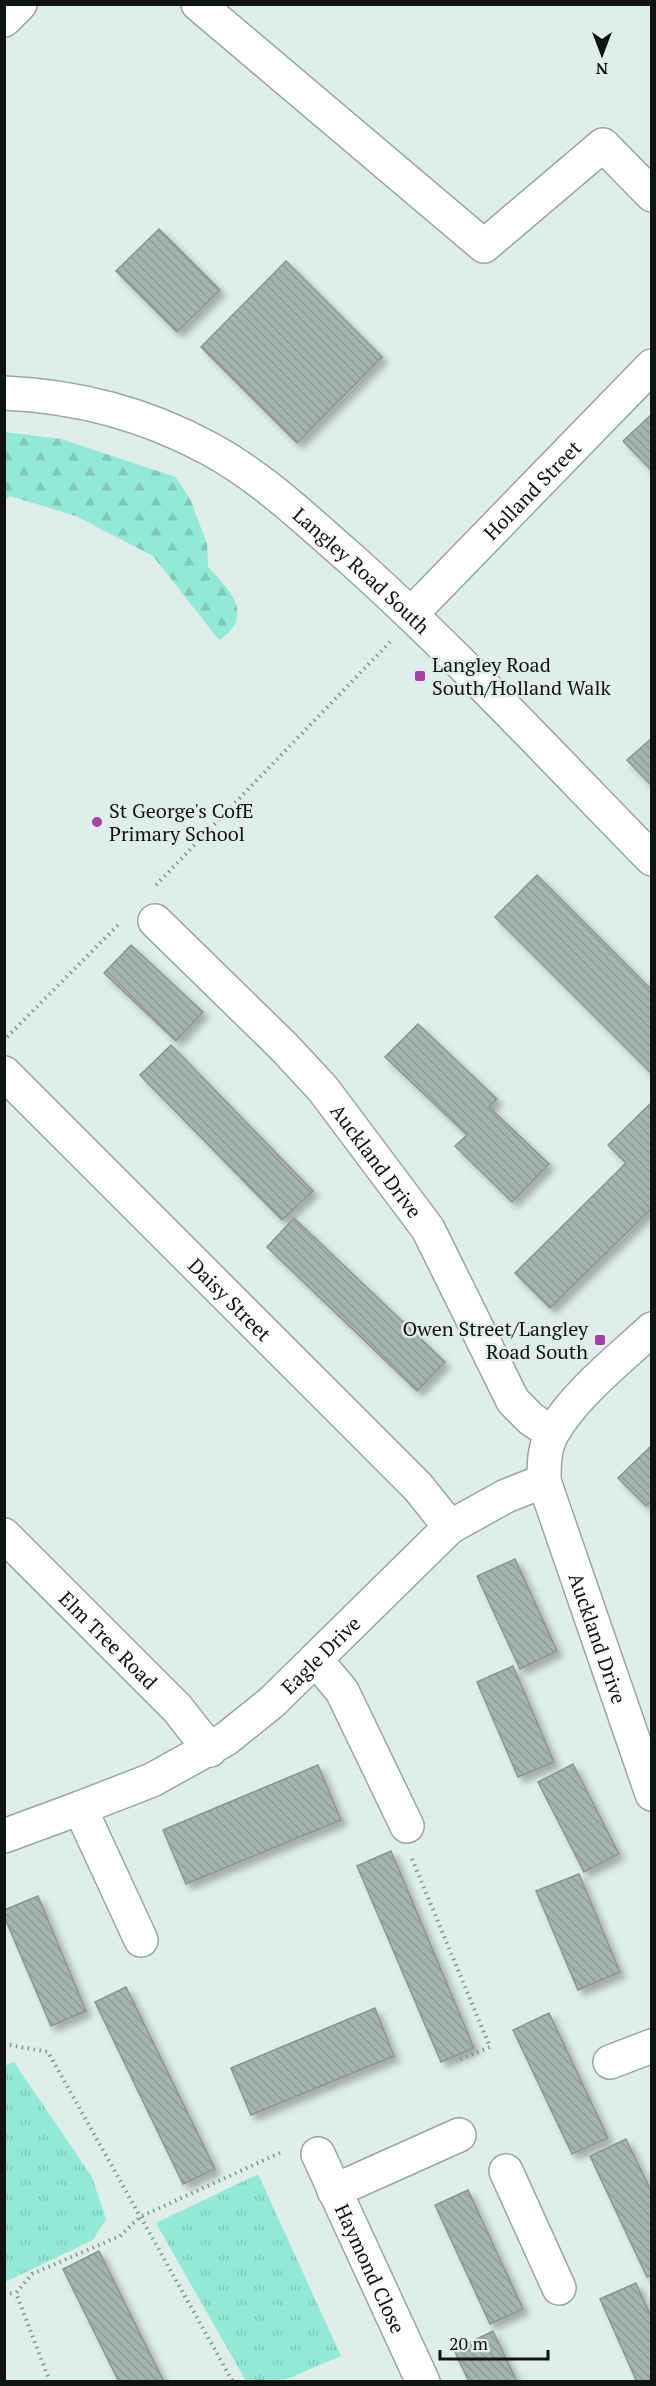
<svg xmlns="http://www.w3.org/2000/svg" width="656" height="2386" font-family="'PT Serif',serif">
<defs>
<pattern id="grass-tufts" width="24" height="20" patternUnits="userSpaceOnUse" patternTransform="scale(1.5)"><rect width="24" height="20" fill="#92ead6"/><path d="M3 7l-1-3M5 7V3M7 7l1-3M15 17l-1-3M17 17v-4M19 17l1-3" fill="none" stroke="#7dc8b7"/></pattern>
<pattern id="forest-firs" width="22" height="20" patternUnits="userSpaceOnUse" patternTransform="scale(1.5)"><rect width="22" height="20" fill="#92ead6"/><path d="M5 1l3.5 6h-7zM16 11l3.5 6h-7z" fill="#7dc8b7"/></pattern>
<pattern id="building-back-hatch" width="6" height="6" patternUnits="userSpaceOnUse" patternTransform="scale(1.5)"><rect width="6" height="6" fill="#a6b4b0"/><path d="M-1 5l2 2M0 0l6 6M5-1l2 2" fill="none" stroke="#8e9a96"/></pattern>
<filter id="shadow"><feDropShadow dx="5.5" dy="5.5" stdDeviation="3" flood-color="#0004"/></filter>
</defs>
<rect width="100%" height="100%" fill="#dfeeea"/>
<g fill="url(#grass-tufts)">
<polygon points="14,2062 92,2177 106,2219 93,2240 5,2282 4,2066"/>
<polygon points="258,2174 341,2356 282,2381 246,2381 156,2223"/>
</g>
<path fill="url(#forest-firs)" d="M5,432l56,7 115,38 15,24 16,43 1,23c22,23 48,49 11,73l-66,-84 -77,-40 -66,-20 -5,4z"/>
<g fill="url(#building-back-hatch)" stroke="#889592" stroke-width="1.5" filter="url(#shadow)">
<polygon points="159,229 220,290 177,332 116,271"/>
<polygon points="286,261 382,357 297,443 201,347"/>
<polygon points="652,414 652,471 623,441"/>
<polygon points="652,738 652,786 627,760"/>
<polygon points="537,875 652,990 652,1074 495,917"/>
<polygon points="131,945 203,1012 176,1041 104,973"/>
<polygon points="418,1024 497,1099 489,1107 549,1164 512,1202 455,1146 467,1135 385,1057"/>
<polygon points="171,1045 313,1191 282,1220 140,1075"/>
<polygon points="652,1102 652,1208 550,1308 515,1273 626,1163 608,1145"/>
<polygon points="294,1218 445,1362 417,1391 267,1247"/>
<polygon points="652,1445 652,1501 646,1506 618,1478"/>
<polygon points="515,1559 557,1651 520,1669 477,1576"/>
<polygon points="513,1666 554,1762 518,1777 477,1682"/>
<polygon points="573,1764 619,1854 584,1872 538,1782"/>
<polygon points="318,1765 341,1820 186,1884 163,1830"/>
<polygon points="391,1851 474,2048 441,2062 357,1866"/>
<polygon points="579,1874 620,1972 578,1990 536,1891"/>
<polygon points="38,1896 86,2011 51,2026 4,1916 4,1910"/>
<polygon points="126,1987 215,2169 183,2184 95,2002"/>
<polygon points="375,2008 394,2056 251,2115 231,2068"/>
<polygon points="549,2013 608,2138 572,2154 513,2030"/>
<polygon points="626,2139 652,2193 652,2275 647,2277 590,2156"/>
<polygon points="468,2190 523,2309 490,2324 435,2205"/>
<polygon points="99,2251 102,2257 164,2382 119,2382 63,2269"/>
<polygon points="636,2283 652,2319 652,2382 637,2382 600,2299"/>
<polygon points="493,2331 517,2382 469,2382 454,2350"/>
</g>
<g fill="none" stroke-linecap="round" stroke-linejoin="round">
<defs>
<g id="minor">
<polyline points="198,4 484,246 603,145 652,195"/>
<polyline points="4,20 20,4"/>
<path id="s1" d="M4,393c72,3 141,21 204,55 54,29 97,71 143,111 105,94 202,199 301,300"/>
<path id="s2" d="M412,613l240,-247"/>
<path id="s3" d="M155,921l129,126 39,42 105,140 85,172 18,18 21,14"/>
<path id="s4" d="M4,1073l414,414 32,40"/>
<path id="s5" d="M652,1329c-32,30 -77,65 -99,103 -9,15 -9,32 -9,49l108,313"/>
<path id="s6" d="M4,1535l173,173 33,42"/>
<polyline points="316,1660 342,1691 407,1826"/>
<polyline points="4,1836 80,1808"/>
<path id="s7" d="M141,1940l-61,-132 72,-28 74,-41 46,-37 178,-175 56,-31 38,-15"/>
<polyline points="610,2062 652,2046"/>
<path id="s8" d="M318,2154l105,228"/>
<polyline points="506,2171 559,2288"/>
<polyline points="334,2191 459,2135"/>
</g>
</defs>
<use href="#minor" stroke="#98a6a2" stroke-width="36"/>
<g stroke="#86918e" stroke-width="4" stroke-dasharray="1.5 4.5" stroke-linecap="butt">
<polyline points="156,885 390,642"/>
<polyline points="7,1037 120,923"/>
<polyline points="412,1859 490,2047 456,2061"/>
<polyline points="4,2044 48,2052 233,2382"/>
<polyline points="4,2294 16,2293"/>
<polyline points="50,2382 16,2293 32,2274 120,2236 140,2217 284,2151"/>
</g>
<use href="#minor" stroke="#fff" stroke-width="33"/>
</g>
<g fill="#a540a5" stroke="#dfeeea" stroke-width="2">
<rect x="414" y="670" width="12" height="12" rx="3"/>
<circle cx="97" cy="822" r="6"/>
<rect x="594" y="1334" width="12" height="12" rx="3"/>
</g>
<g text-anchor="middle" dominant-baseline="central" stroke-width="5" stroke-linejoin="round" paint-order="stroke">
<g font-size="20" fill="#0f1412" stroke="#dfeeea">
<text stroke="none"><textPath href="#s2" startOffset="172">Holland Street</textPath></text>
<text stroke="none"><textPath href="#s1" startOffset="410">Langley Road South</textPath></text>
<text stroke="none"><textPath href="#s3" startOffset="327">Auckland Drive</textPath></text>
<text stroke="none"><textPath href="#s4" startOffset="320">Daisy Street</textPath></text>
<text stroke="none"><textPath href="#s5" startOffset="360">Auckland Drive</textPath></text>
<text stroke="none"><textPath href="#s6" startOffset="148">Elm Tree Road</textPath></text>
<text stroke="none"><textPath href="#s7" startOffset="434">Eagle Drive</textPath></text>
<text stroke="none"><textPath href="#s8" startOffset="126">Haymond Close</textPath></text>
</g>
<g font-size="20" fill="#0f1412" stroke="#dfeeea" text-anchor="start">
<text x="432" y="664">Langley Road<tspan x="432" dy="23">South/Holland Walk</tspan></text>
<text x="109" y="810">St George's CofE<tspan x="109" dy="23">Primary School</tspan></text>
<text x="588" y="1328" text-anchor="end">Owen Street/Langley<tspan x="588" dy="23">Road South</tspan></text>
</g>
</g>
<rect width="656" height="2386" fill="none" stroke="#0f1412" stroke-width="12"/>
<g transform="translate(602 54) rotate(180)" stroke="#dfeeea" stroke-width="4.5" paint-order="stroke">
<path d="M0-4.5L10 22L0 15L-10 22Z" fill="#0f1412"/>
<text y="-9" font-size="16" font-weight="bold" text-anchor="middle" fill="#0f1412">N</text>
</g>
<path d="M440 2350v9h108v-9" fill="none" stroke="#0f1412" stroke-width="3"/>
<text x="449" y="2350" font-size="18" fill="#0f1412" stroke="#dfeeea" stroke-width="4.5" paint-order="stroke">20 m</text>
</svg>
